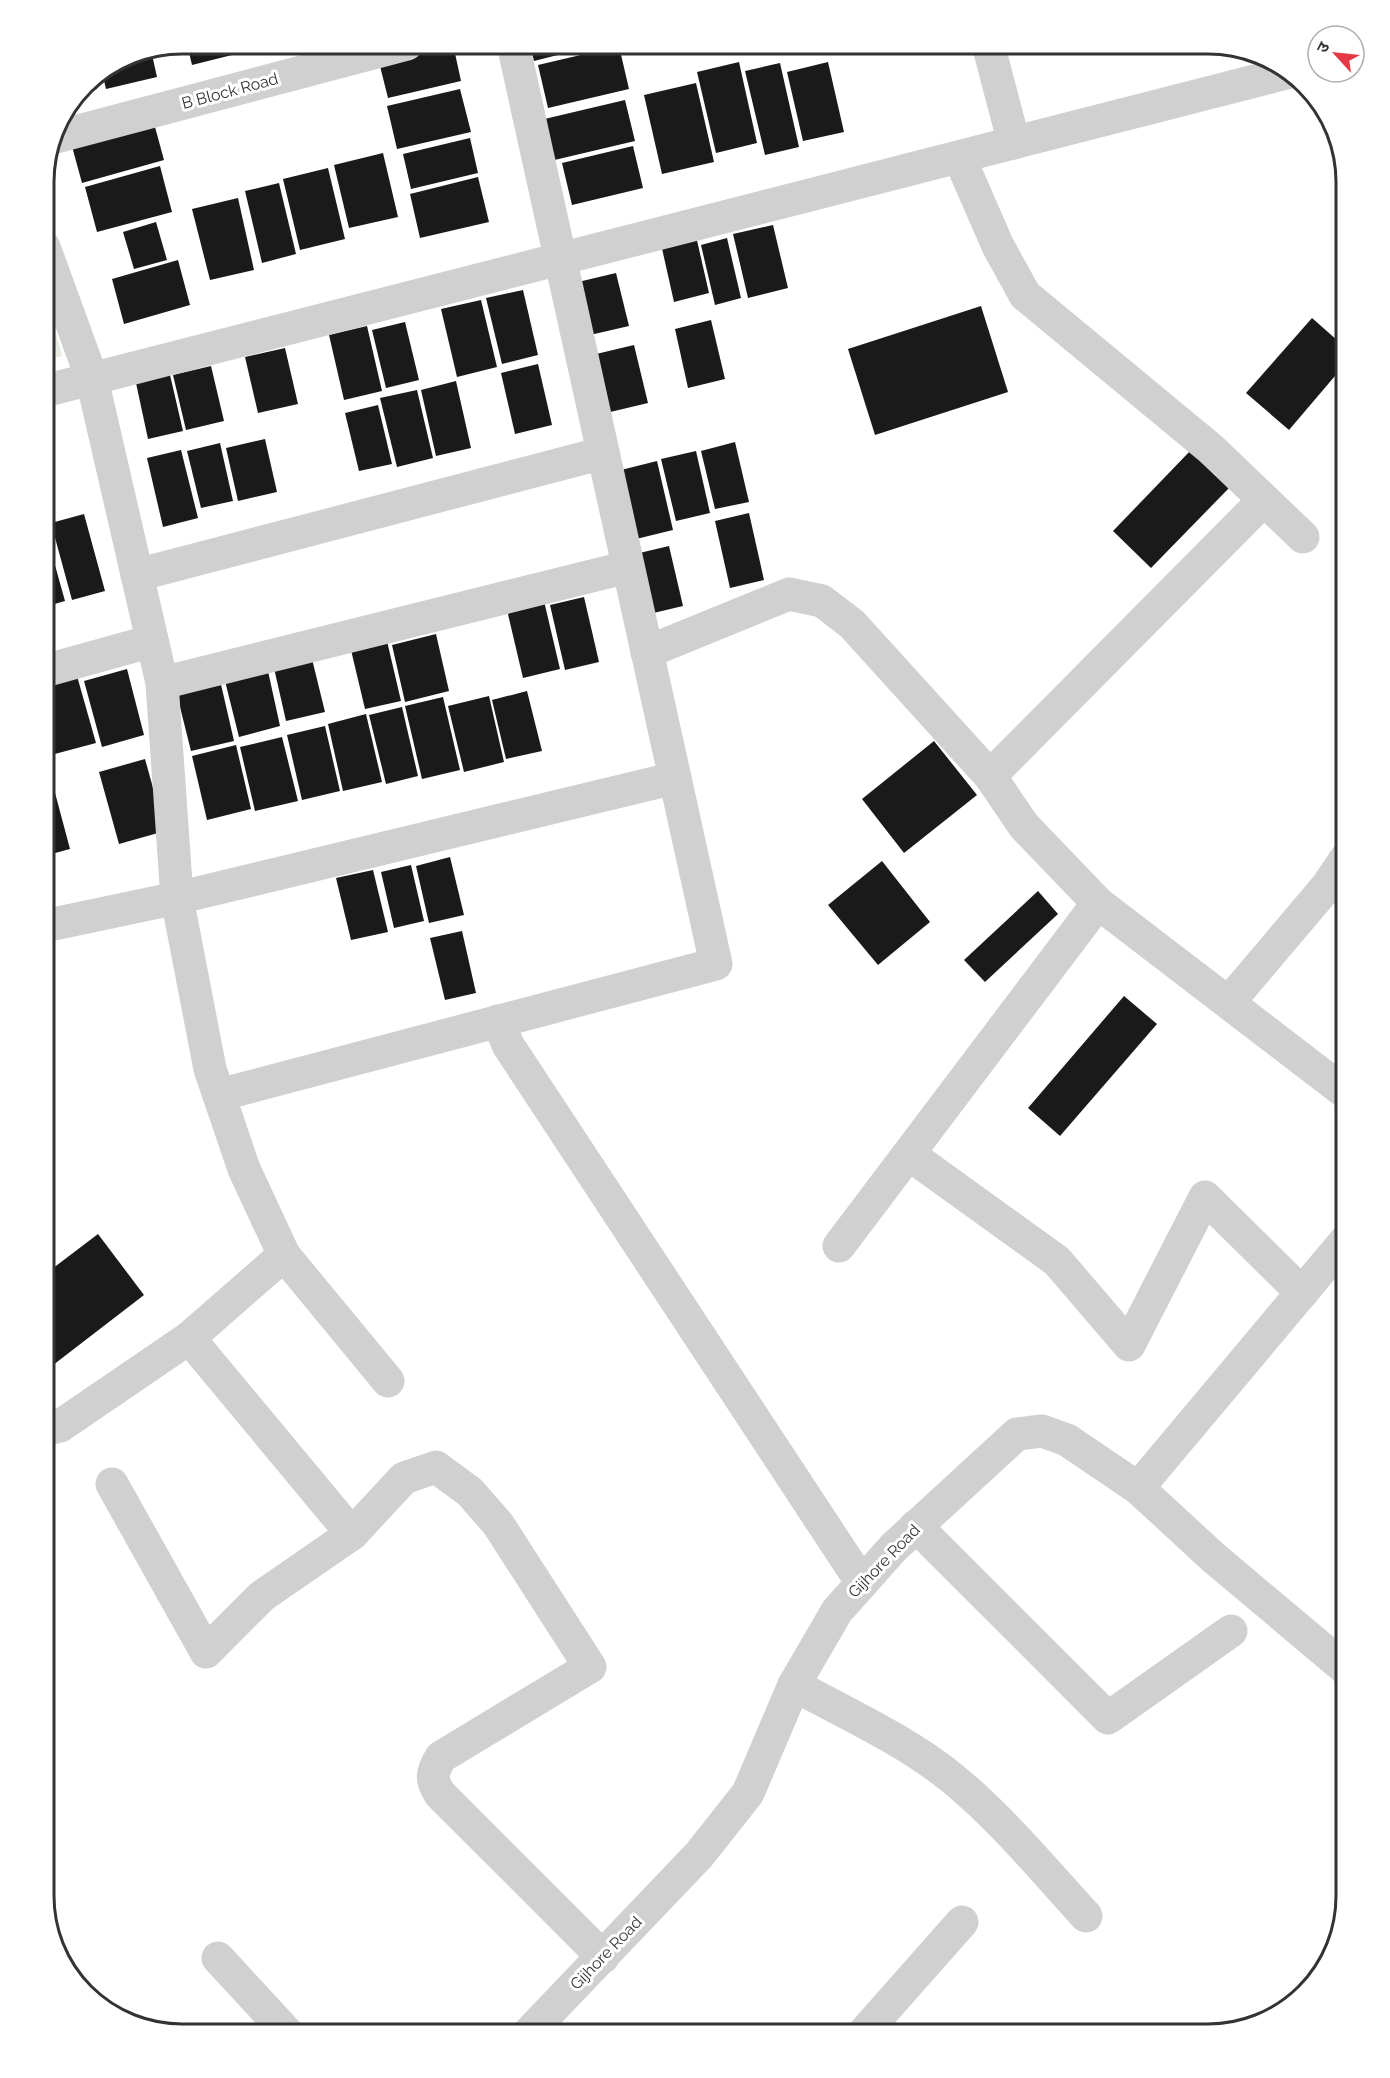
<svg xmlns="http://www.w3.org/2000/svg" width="1390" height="2078" font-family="Raleway,'Noto Sans Devanagari',sans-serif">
<rect width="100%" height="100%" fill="#fff"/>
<polygon fill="#e6ecdf" points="44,286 62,356 44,361"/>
<g fill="#1a1a1a">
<polygon points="187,44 242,44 244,52 192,65"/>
<polygon points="421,44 453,44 461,81 388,98 377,54"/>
<polygon points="530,44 601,44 534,61"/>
<polygon points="619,46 629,89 548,108 538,65"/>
<polygon points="147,50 151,50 157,77 106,89 102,72 129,54"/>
<polygon points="739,62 757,143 716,153 697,72"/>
<polygon points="828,62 844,132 803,141 787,72"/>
<polygon points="780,63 799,147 765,155 745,71"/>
<polygon points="94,78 97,89 77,94 84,84"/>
<polygon points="696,83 714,162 662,174 644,95"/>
<polygon points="460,89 471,132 397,149 387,106"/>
<polygon points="625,100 635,141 546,162 536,121"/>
<polygon points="152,116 164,160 82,183 70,139"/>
<polygon points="470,138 478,173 411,189 403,154"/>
<polygon points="633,146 643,188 572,205 562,163"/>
<polygon points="383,153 398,217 349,228 334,165"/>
<polygon points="160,166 172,212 97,232 85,187"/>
<polygon points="328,168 345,239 300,250 283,179"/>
<polygon points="478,177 489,222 420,238 410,194"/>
<polygon points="279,183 296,254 262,263 245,191"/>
<polygon points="238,198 254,270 210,280 192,209"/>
<polygon points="156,222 167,260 134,269 123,232"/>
<polygon points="773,225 788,288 748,298 733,234"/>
<polygon points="696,236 709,293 674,302 661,244"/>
<polygon points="727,238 741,298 715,305 701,245"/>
<polygon points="178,260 190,305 124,324 112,279"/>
<polygon points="616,273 629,326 590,335 578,282"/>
<polygon points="523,290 538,355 502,364 486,298"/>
<polygon points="481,300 497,367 457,377 441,309"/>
<polygon points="981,306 1008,392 875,435 848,349"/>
<polygon points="1312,318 1346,348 1346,363 1289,430 1246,393"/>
<polygon points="711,320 725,379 688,388 675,329"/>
<polygon points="405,322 419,380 386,388 372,330"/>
<polygon points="367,326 382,391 344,400 329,335"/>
<polygon points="634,345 648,403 606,413 592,355"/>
<polygon points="285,348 298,404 258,413 245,357"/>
<polygon points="538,364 552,425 515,434 501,373"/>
<polygon points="211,366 224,421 186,430 173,375"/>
<polygon points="170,375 183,431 148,439 136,383"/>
<polygon points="456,381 471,448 436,456 421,390"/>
<polygon points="417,390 433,458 397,467 380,398"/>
<polygon points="378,405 392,464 359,471 345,413"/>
<polygon points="265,439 277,492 238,501 226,448"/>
<polygon points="735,442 749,502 715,509 701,451"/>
<polygon points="220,443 233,501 201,508 187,451"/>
<polygon points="1192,449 1230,487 1151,568 1113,531"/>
<polygon points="181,450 198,518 163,527 147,458"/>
<polygon points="696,451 710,513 676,521 661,459"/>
<polygon points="657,461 673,530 632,540 617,471"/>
<polygon points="749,513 764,580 730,588 715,521"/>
<polygon points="84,514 105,591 72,600 51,523"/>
<polygon points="44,526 65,601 44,607"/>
<polygon points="669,546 683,606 645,615 631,555"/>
<polygon points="584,597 599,662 565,670 550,605"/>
<polygon points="544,601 560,669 523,678 507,610"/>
<polygon points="436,634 449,691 405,702 392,645"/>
<polygon points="387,641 401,701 365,709 351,650"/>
<polygon points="312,659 325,712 286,721 274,668"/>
<polygon points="127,669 144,735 102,747 84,681"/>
<polygon points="268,671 280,726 239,737 225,681"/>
<polygon points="77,676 96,743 51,755 44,727 44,686"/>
<polygon points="220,680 234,741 191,751 176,691"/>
<polygon points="527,691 542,751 506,759 492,700"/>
<polygon points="489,696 504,762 464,772 448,706"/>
<polygon points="443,697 460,770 422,779 405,706"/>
<polygon points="402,707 418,776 386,784 369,715"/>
<polygon points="366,714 382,782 343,791 328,724"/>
<polygon points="325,726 340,791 302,800 287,735"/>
<polygon points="282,737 298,801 255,811 240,747"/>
<polygon points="934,741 977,795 904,853 862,799"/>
<polygon points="236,745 251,809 207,820 192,756"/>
<polygon points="145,759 165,831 119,844 99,772"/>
<polygon points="50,774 70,849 44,856 44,776"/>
<polygon points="450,857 464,915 429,923 416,866"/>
<polygon points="882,861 930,922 878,965 828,905"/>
<polygon points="411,865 424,921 394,928 381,872"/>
<polygon points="373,870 388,932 351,940 336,878"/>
<polygon points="1038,891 1058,914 985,982 964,960"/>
<polygon points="462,931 476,993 445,1000 430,938"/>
<polygon points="1124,996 1157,1024 1060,1136 1028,1108"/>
<polygon points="98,1234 144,1295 44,1372 44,1275"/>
</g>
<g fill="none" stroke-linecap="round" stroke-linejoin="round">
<g stroke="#d0d0d0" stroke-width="33">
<polyline points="988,44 1014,143"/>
<polyline points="52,138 407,44"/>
<polyline points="960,159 998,246 1025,295 1211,449 1303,537"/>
<polyline points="44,391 1290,72"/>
<polyline points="137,575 603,453"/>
<polyline points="647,652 789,594 822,601 852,624 990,776 1024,826 1098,903 1346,1093"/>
<polyline points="44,671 152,641"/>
<polyline points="162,683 628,567"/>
<polyline points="990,776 1264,500"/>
<polyline points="44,926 177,898 675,778"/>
<polyline points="1229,1002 1328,885 1346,858"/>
<polyline points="498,1021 508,1045 862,1583"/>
<polyline points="219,1095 716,964 513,44"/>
<polyline points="910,1155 1057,1261 1129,1345 1205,1197 1302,1293"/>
<polyline points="839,1246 1098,903"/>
<polyline points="284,1255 388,1381"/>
<polyline points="44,1430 60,1426 189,1338 284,1255 244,1169 210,1069 177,898 162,683 92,379 44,247"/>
<polyline points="112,1484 206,1652 262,1596 352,1534 189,1338"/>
<polyline points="1138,1488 1346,1240"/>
<polyline points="916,1526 1108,1718 1231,1631"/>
<path d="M352,1534l52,-56 32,-11 34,25 28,32 92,143 -149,90c-9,15 -11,22 -1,37l163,163"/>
<path d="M794,1685c53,29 111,55 158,93 49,40 91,91 134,138"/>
<polyline points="218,1958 288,2034"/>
<polyline points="528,2034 699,1855 748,1793 794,1685 837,1611 894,1547 1017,1434 1042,1431 1067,1440 1138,1488 1214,1558 1346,1669"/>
<polyline points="863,2034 962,1922"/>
</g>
</g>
<g text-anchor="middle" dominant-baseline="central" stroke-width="6" stroke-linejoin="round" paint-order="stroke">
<g font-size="16" fill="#333" stroke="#fff">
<text transform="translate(230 91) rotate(-15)">B Block Road</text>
<text transform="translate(884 1561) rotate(-46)">Gijhore Road</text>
<text transform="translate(606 1953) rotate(-46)">Gijhore Road</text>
</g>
</g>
<path d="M0 0H1390V2078H0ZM182 54H1208A128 128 0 0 1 1336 182V1896A128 128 0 0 1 1208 2024H182A128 128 0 0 1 54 1896V182A128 128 0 0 1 182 54Z" fill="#fff" fill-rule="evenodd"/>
<path fill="none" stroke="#333" stroke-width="3" d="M182 54H1208A128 128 0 0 1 1336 182V1896A128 128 0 0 1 1208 2024H182A128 128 0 0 1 54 1896V182A128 128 0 0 1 182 54Z"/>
<g transform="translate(1336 54) rotate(297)"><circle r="28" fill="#ffffff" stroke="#adadad" stroke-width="1.5"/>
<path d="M0-4.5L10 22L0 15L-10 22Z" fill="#e63946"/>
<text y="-9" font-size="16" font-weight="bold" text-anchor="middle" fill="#333333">उ</text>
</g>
</svg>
